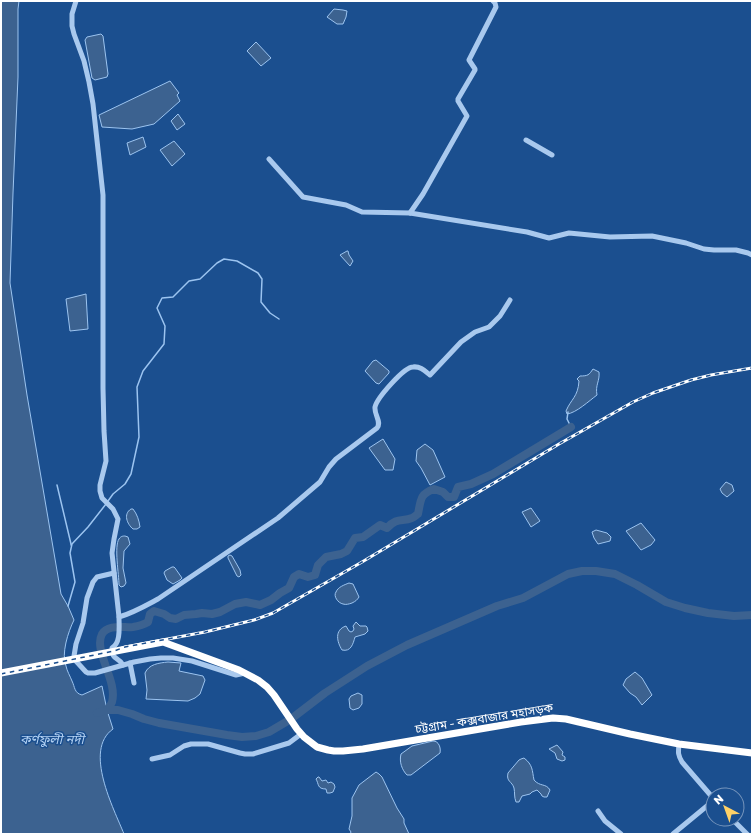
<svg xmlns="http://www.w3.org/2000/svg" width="753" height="835" font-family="'Golos Text','Noto Sans Bengali',sans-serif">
<rect width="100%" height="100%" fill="#1b4f8f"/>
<g fill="#3c6290" stroke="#9cc4f0">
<path d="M1,1h18l-1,8v68l-5,116 -3,90 17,112 34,199 7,12 6,14c-6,12 -13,34 -8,46 1,5 4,10 6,15 3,6 2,12 10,14l20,-9 5,24 6,19c-30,21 1,80 11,105h-123z"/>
<polygon points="334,9 343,10 347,11 346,17 343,24 337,24 327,17"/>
<polygon points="101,34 103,36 108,74 107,77 95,80 92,78 85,40 87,37"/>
<polygon points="256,42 271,58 261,66 247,51"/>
<polygon points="170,81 179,93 177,95 180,101 154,124 132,129 102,127 99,115"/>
<polygon points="178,114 185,124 177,130 171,121"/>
<polygon points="143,137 146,147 130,155 127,143"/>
<polygon points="174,141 185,154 172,166 160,150"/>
<polygon points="347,251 348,251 349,255 353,261 350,266 340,255"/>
<polygon points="86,294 88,329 70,331 66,299"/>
<polygon points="376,360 389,371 389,373 379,384 376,383 365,371 373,361"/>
<path d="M593,369l6,3c1,9 -4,13 -2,23 -8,6 -21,18 -30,19l-1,-3c5,-12 12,-14 13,-30l-2,-2 3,-3c8,0 9,-1 13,-7z"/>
<polygon points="383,439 395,459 393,470 385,470 369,448"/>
<polygon points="425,444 433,450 445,477 430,485 421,468 416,461 417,450"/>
<polygon points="726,482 732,485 734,491 727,497 722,493 720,489"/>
<polygon points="531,508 540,521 531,527 522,512"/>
<path d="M131,509h2c4,5 6,11 7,18l-3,2h-4c-6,-5 -10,-15 -2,-20z"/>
<polygon points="641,523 655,540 651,545 641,550 626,531"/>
<polygon points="596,530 607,533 611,537 610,541 598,544 594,538 592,532"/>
<path d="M125,536l3,1 2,7 -6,7 -1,17 3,15 -2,3 -3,1 -2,-2c0,-10 -5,-39 0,-46 2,-3 4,-3 6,-3z"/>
<polygon points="230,555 232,556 240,570 241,575 239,577 237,576 228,558 228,556"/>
<polygon points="172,567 174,567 175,568 182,578 180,580 173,584 167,580 164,573 165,571"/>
<path d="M349,583l4,1 6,13c-2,3 -3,4 -7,6 -3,1 -6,2 -9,1 -5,-1 -10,-8 -7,-12 2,-5 8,-7 13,-9z"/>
<path d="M356,622l4,4h6l1,1 1,4 -3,3 -10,3c-2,7 -4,15 -13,13 -5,-8 -8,-20 4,-24l3,5 2,1 2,-1 1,-2 -1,-3z"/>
<path d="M168,662l13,1 -2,8 24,5 2,4 -5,14 -5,4 -7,3 -42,-2 1,-9 -2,-17c4,-9 14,-10 23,-11z"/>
<polygon points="635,672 642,678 652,695 642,705 636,697 630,693 623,685 626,679"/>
<polygon points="358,693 362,695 362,704 359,708 353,710 350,708 349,699 351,696"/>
<path d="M433,741c6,0 8,7 7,12l-29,22h-4c-5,-5 -8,-13 -6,-21l11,-8z"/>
<polygon points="557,745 563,752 562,755 565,757 565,760 562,761 557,759 555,753 549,749"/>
<path d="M524,758c9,7 8,12 10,22 6,7 12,3 16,10l-3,7h-3l-2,-1 -1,-2 -4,-4 -5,2 -2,2 -8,2 -3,6h-3c-2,-5 -1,-9 -2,-14 -2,-7 -8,-6 -6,-15l11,-13 2,-1z"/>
<polygon points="376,772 379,774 382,777 397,808 404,819 404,823 409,834 350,834 351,832 349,829 352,816 352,798 359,785"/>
<path d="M318,777h1l3,4 4,-1 2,3 3,-1 3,2 1,3 -2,5 -3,1h-3l-1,-4c-9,0 -7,-5 -10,-10z"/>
</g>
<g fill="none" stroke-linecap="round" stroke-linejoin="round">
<g stroke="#9cc4f0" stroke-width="1.5">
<polyline points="568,412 567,419 571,427"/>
<polyline points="57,485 71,544"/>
<polyline points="108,501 113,494 125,484 131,474 139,437 137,387 143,371 164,344 165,326 157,308 162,298 173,297 189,281 200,279 217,263 224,259 237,261 258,273 262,279 261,302 270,313 279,319"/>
<polyline points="68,606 75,582 70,553 72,544 71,545 88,527 106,504"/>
</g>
<g stroke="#3c6290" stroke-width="8">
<path d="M107,710c1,-2 4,-5 5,-8 6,-21 -19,-51 -10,-68 6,-10 22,-6 31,-7 6,-1 10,-2 15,-5l2,-8 4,-3 10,3 6,4 6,1 8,-4 12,-1 6,-1 10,1 8,-2 15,-8 11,-2 14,3 11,-5 9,-7 9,-5 5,-11 5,-3 9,3 7,-2 3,-10 8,-8 15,-3 6,-3 8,-13 8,-1 17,-12 7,3c10,-11 15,-6 25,-10 3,-1 4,-3 6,-4 3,-15 2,-20 16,-25l9,3 5,5h6l4,-10 13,-3 22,-10 78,-47"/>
<polyline points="97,713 107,710 118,710 132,714 144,719 159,723 227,735 242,737 256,736 269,732 291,719 325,693 367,666 407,645 497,606 523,598 568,574 582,571 596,571 615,574 637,585 666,602 685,608 708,613 734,616 752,615"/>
</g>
<g stroke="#a9c9ee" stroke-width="5">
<polyline points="76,1 72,14 72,26 74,34 84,61 89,82 93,104 103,195 103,388 104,431 106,461 100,485 100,491 102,498 113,509 118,519 114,539 112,553 119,617"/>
<polyline points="526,140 552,155"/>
<polyline points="269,159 303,197 346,205 362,212 410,213 527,232 549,238 569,233 610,237 652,236 686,243 704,249 714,250 736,250 748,253 752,255"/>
<polyline points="410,213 423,194 467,116 458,101 458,99 475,70 475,69 469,60 496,7 495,3 493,1"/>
<polyline points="114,573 97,577 93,582 87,598 83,623 76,644 74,656 75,660 86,672 88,673 95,673 134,662 150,659 161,658 173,658 192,661 236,675 245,673"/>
<polyline points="130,663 134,683"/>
<path d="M123,665c-5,-9 -11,-4 -11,-17 9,-5 7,-21 7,-31 14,-4 26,-11 39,-18l120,-81 42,-36 9,-15 7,-8 41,-31c5,-6 -3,-13 -2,-21 2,-9 29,-40 38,-40 7,-1 12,4 17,8l31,-33 14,-10 14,-5 11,-11 10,-16"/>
<path d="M679,744c-1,9 -1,11 3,18l31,36"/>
<polyline points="152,759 170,755 184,746 191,744 208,744 240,753 245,754 253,754 289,743 301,734"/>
<polyline points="598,811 605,821 621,834"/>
<polyline points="732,819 747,834"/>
<polyline points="673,834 713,801"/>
</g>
<polyline stroke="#fff" stroke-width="7" points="1,673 163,642 239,670 258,680 267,687 274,695 297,729 304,737 317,747 328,750 334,751 343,751 363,749 521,722 553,718 566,719 630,734 679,744 752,753"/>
<defs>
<polyline id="rail" points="1,674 114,651 125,647 205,632 254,620 273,613 362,562 559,444 633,402 653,393 691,380 711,375 752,368"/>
</defs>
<use href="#rail" stroke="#fff" stroke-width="3"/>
<use href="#rail" stroke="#1b4f8f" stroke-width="1.5" stroke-dasharray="4.5" stroke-linecap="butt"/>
</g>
<g text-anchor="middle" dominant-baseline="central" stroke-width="3" stroke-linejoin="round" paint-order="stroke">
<g font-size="12" fill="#fff" stroke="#1b4f8f">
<text transform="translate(484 718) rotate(-9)">চট্টগ্রাম - কক্সবাজার মহাসড়ক</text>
</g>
<g font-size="13" font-style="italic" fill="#b5d3f5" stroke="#1b4f8f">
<text x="52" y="739">কর্ণফুলী নদী</text>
</g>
</g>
<rect width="753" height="835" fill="none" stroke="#ffffff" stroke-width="4"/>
<g transform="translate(725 807) rotate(319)"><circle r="19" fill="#1b4f8f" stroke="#7695bc"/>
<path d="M0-3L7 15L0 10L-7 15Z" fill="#ffd166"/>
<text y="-6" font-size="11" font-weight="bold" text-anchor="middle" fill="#ffffff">N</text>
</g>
</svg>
